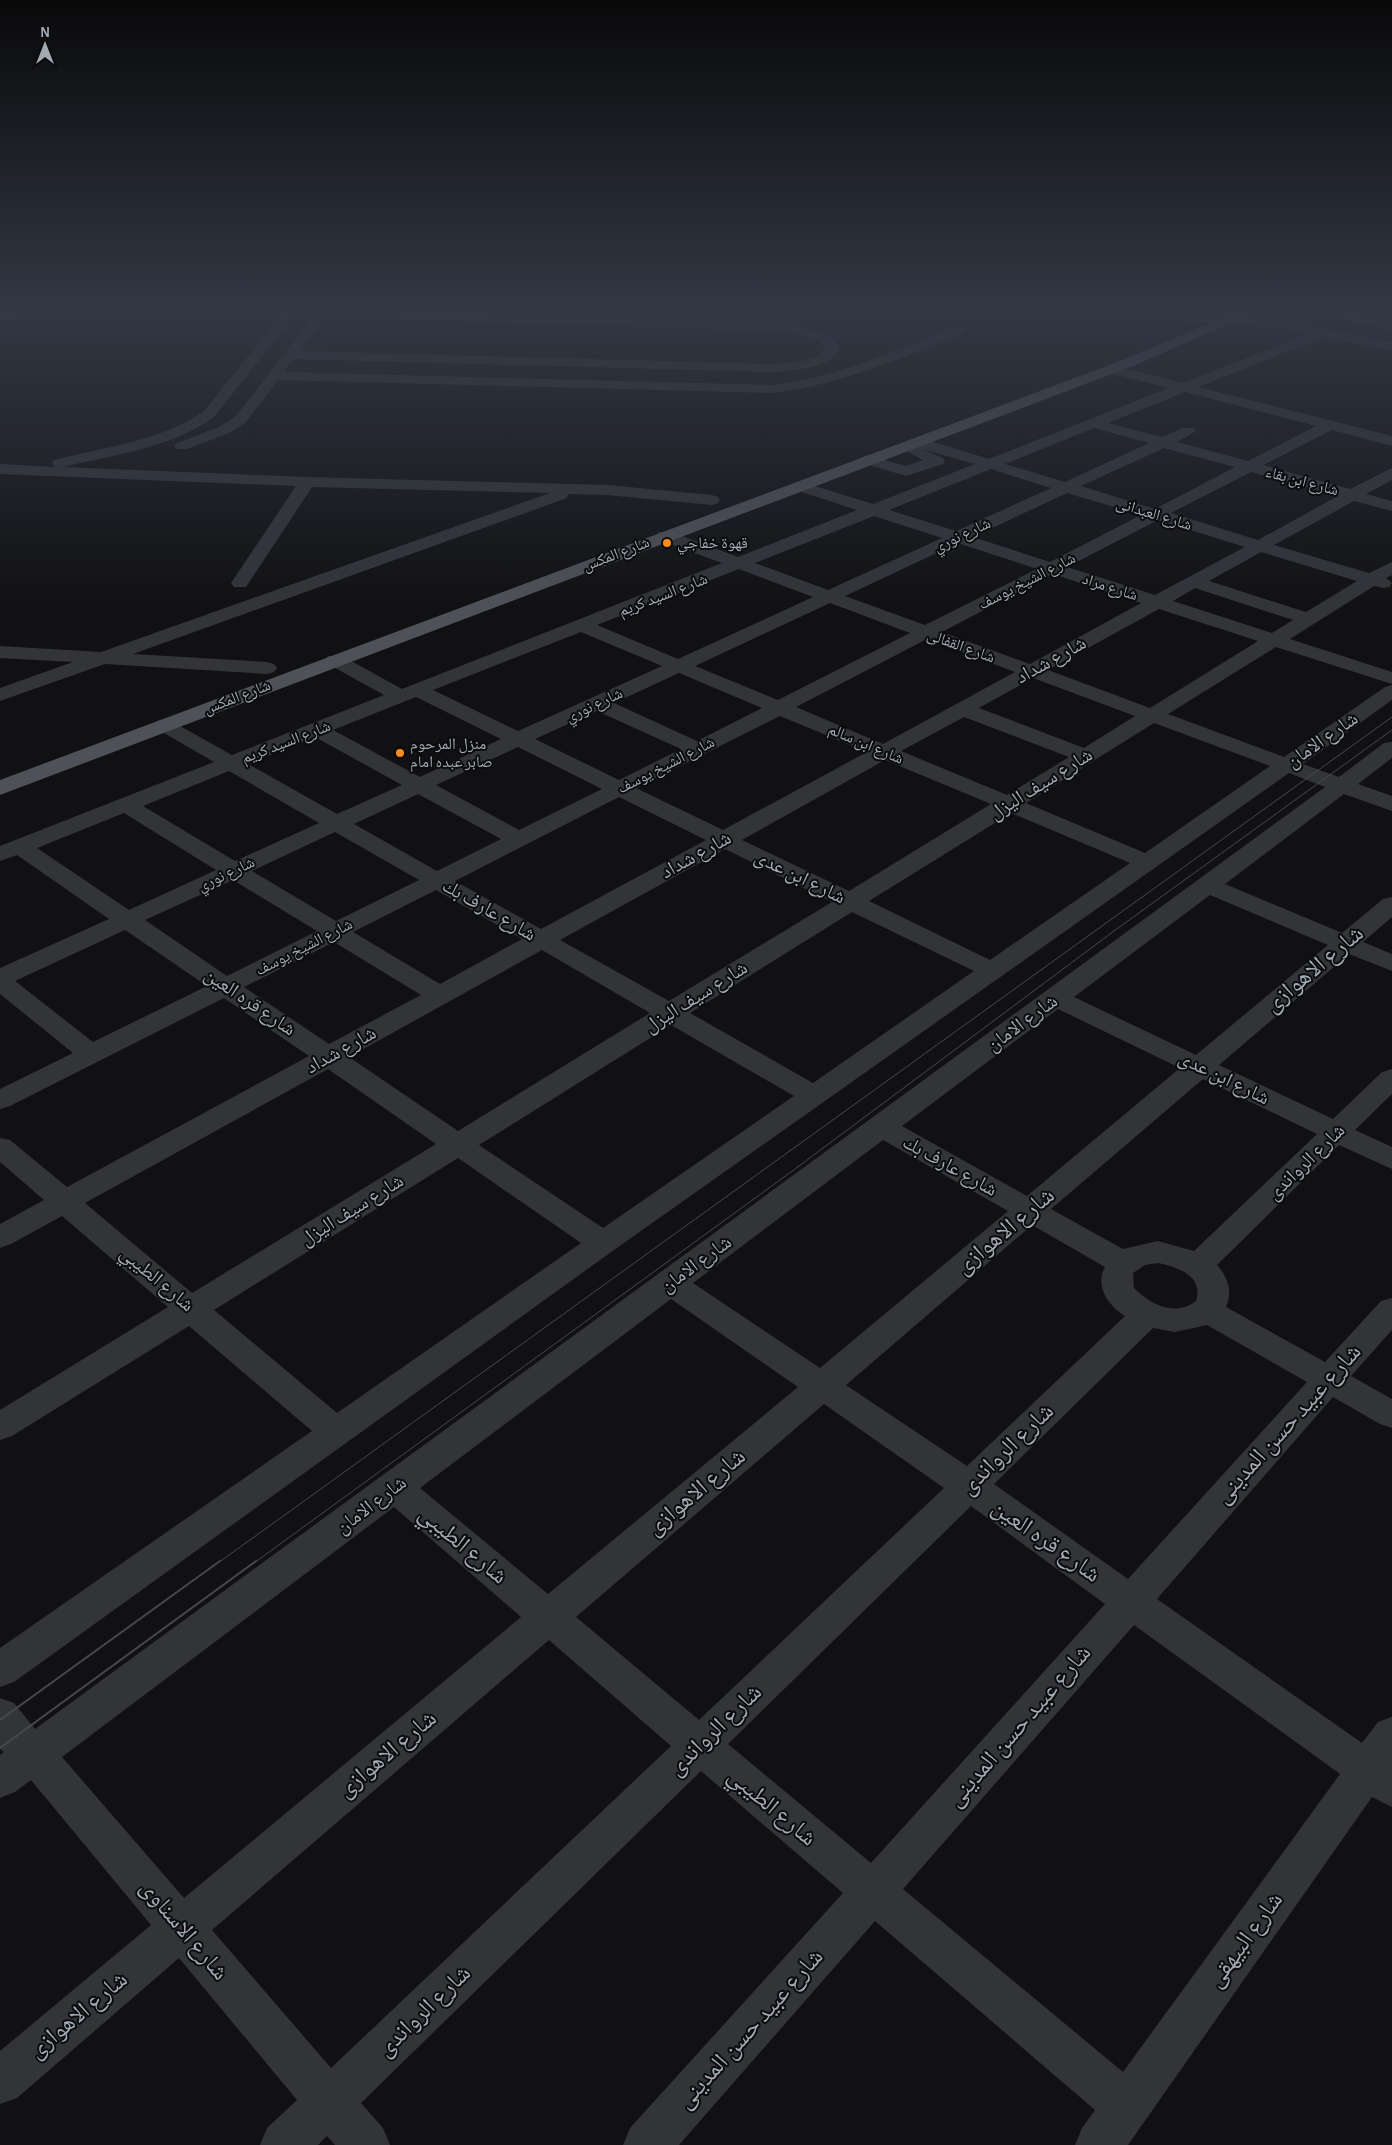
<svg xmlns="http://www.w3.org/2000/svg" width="1392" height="2145" font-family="'Alegreya Sans','Noto Naskh Arabic',sans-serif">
<rect width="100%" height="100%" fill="#111113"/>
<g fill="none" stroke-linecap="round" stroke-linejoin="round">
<g fill="#323438" fill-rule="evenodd">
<polygon points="42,307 68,307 62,311 0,322 0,314"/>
<path d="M288,307h13l-87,110c-42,31 -101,38 -151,50l244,10 300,8 105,10 6,2 2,3 -2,3 -6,2 -105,-10 -39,-1 -1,4 -434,156 134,8 7,2 3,4 -3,4 -7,2 -162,-10 -105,37v-13l73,-26 -73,-4v-12l101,6 449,-159 -238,-6 -66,100h-12l-3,-4 65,-97 -296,-12v-10l55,3 -3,-4 2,-3c50,-13 108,-19 150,-49z"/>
<path d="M321,307h12l-1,2 452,14 44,11 12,13c-5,22 -51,24 -69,25l-477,-13 -10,13 488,13c65,-8 123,-34 183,-58h10l2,3 -2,3c-64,25 -125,52 -193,60l-494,-13 -33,43 -16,10 -42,16h-10l-3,-3 3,-3 42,-16 16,-10zM326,317l458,14 34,9 8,8c-10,16 -38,14 -55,16l-471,-13z"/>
<polygon points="1315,307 1333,307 1392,323 1392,331 1345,320 1316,310"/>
<path d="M1188,314l102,7 102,22v8l-67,-14 -127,50 194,49v10l-60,-16 -69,35 87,24 42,-21v12l-26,14 26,7v10l-38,-10 -80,44 95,28 23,-11v13l-6,3 6,5 -3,4 -6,1 -9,-2 -84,53 102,33v12l-116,-37 -108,67 116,43 101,-70 7,-2v15l-89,64 36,13 45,-34 8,-1v16l-34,26 34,12v15l-48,-17 -119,90 117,49 41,-34 9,-2v20l-29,25 29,12v17l-43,-17 -130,111 114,54 49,-47 10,-3v25l-37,36 37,17v22l-53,-24 -122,120c11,12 16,27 9,42l99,55 56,-61 11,-3v32l-41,46 41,23v29l-12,-4 -47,-27 -176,202 205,144 16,-21 14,-5v90l-20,-10 -244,348h-53l7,-17 13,-18 -220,-189 -196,224h-56l7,-17 213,-235 -142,-122 -340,332 22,25 7,17h-55l-8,-9 -9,9h-58l7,-17 30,-28 -118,-142 -162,140 -17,6v-53l151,-126 -120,-145 -16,12 -15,6v-43l4,-3 -4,-3v-51l14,5 21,26 1290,-942 -36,-14 -675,477 -600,432 -14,5v-39l312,-217 -123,-105 -177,110 -12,4v-30l168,-103 -106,-91 -51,28 -11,4v-24l44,-24 -44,-38v-24l10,2 57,47 242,-131 -85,-58 -214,108 -10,3v-20l73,-36 -73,-59v-26l109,-49 -92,-64 -17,6v-15l214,-84 -57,-33 -3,-4 3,-4 7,-2 7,2 61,34 152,-60 -56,-31 -3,-4 3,-4h14l60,33 320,-126 -63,-23 -3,-4 3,-4h12l67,25 119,-47 -64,-21 -2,-3 2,-3h12l68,21 102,-40 -53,-15 21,9 2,3 -2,3 -37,12 -44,-13 -2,-3 2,-3 6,-2 38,11 17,-6 -16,-9 3,-3 5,-2 -6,-4 8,-5 72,22 180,-71 -63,-16 -2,-3 2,-3 5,-1 72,18 127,-50 -20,-4 -107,-8 -1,-3zM1185,392l131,34 -68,35 -71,-19 19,-11 -3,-3h-10l-21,9 -54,-14zM1094,428l55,15 -84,39 -60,-18zM1164,448l71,19 -80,42 -74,-23zM991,469l60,19 -95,43 -67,-21zM1251,472l87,24 -80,44 -87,-27zM1067,493l74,22 -91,47 -77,-25zM874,516l68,22 -114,52 -73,-27zM1158,520l87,27 -90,48 -88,-28zM958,543l79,26 -112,56 -80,-29zM1261,552l96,29 -51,31 -97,-31zM739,569l74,28 -135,62 -81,-34zM1053,574l88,29 -111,61 -88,-32zM1195,588l98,32 -21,13 -99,-32zM830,603l80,30 -132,67 -83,-34zM1159,609l99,32 -108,67 -102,-38zM581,632l81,34 -144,65 -85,-41zM927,639l88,33 -132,72 -87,-37zM679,673l83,35 -65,33 -83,-38zM1033,678l102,38 -51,32 -105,-40zM416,697l85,42 -81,38 -87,-47zM597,711l84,38 -62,31 -84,-41zM780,716l87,36 -144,78 -87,-42zM964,717l105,40 -62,38 -106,-44zM1154,723l116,43 -125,87 -119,-50zM315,737l87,48 -65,29 -89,-50zM518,747l84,42 -83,41 -83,-45zM885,760l106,44 -142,87 -107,-51zM229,771l90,52 -84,38 -92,-55zM418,794l83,45 -64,32 -83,-47zM619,797l87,43 -165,89 -86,-48zM124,813l92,57 -87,40 -92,-62zM1011,813l119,50 -140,97 -121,-59zM335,832l84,48 -83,41 -84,-50zM725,849l107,53 -163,99 -109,-61zM233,880l84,51 -90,45 -82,-56zM436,890l86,49 -82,45 -87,-52zM1210,895l118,50 -132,110 -122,-58zM852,912l122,59 -161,112 -123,-70zM125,930l82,56 -114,56 -78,-61zM334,942l87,53 -92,49 -85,-57zM542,950l108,63 -192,118 -109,-74zM1058,1009l122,59 -153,128 -125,-70zM671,1025l123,71 -191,132 -124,-83zM328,1069l108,75 -244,149 -107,-90zM1203,1079l114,55 -123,117 -36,-10 -35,8 -72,-40zM883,1140l125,71 -188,157 -127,-85zM458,1158l123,85 -244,170 -123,-103zM1032,1225l73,42c-11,19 4,39 20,49l-158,150 -121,-81zM1158,1263c20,4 46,13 38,38 -21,16 -45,4 -62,-13l-1,-15 12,-8zM671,1299l127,88 -250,207 -128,-106zM1207,1325l100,57 -179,197 -134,-95 159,-156 22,4zM824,1404l120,84 -245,232 -123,-103zM971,1506l134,98 -234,259 -143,-119zM394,1507l127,110 -337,281 -122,-141zM1134,1625l206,149 -217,298 -220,-183zM549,1640l122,106 -340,322 -119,-138z"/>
</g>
<polygon fill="#4e5157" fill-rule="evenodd" points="1249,307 1265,307 1138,364 0,795 0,780 1128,358"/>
<g stroke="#45484d" stroke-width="1">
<polyline points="218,1563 1392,717"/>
<polyline points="254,1563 795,1169 1114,931 1392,730"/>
</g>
<g stroke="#45484d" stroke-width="2">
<polyline points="0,1720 220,1561"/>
<polyline points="0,1748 256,1561"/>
</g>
<defs>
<polyline id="rail" points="0,311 22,307"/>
</defs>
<use href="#rail" stroke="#45484d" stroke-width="3"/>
<use href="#rail" stroke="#0c0c0e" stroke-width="2" stroke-dasharray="6" stroke-linecap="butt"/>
</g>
<linearGradient id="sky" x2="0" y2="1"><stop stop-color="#09090a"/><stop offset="0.51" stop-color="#323844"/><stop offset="1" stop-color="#323844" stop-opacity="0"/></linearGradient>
<rect width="1392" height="607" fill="url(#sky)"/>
<g fill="#fd8c1e" stroke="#0c0c0e" stroke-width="2">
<circle cx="667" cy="543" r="5"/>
<circle cx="400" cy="753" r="5"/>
</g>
<g text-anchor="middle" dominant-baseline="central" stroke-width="4" stroke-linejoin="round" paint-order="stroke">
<g font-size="16" fill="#a1abb4" stroke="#0c0c0e">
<text transform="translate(1302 481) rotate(15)">شارع ابن بقاء</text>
<text transform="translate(1154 514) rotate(17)">شارع العبدانى</text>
<text transform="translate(962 535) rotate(-25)">شارع نوري</text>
<text transform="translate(616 554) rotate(-21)">شارع المكس</text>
<text transform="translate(1027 581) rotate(-27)">شارع الشيخ يوسف</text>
<text transform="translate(1110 587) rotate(18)">شارع مراد</text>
<text transform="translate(663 595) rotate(-21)">شارع السيد كريم</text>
<text transform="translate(961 646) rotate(20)">شارع القفالى</text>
<text transform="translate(237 697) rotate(-21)">شارع المكس</text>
<text transform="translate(594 705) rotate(-25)">شارع نوري</text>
<text transform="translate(286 742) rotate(-21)">شارع السيد كريم</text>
<text transform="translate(866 744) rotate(23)">شارع ابن سالم</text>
<text transform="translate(666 765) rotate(-27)">شارع الشيخ يوسف</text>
<text transform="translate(226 874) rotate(-25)">شارع نوري</text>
<text transform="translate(304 947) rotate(-27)">شارع الشيخ يوسف</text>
</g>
<g font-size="16" fill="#a1abb4" stroke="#0c0c0e" text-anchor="start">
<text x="677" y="543">قهوة خفاجي</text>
<text x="410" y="744">منزل المرحوم<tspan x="410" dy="18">صابر عبده امام</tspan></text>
</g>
<g font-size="20" fill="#a1abb4" stroke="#0c0c0e">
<text transform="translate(1051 660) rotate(-29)">شارع شداد</text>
<text transform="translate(1322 740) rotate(-35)">شارع الامان</text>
<text transform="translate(1041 784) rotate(-32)">شارع سيف اليزل</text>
<text transform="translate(696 855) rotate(-29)">شارع شداد</text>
<text transform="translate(800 877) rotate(26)">شارع ابن عدى</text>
<text transform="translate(489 910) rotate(30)">شارع عارف بك</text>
<text transform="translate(696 997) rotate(-32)">شارع سيف اليزل</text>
<text transform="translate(250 1002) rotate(34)">شارع قره العين</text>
<text transform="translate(1022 1023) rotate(-36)">شارع الامان</text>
<text transform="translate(341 1050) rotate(-29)">شارع شداد</text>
<text transform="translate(1224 1078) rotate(26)">شارع ابن عدى</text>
<text transform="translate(1306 1162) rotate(-44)">شارع الرواندى</text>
<text transform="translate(950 1166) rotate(29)">شارع عارف بك</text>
<text transform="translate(352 1210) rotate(-32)">شارع سيف اليزل</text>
<text transform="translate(696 1264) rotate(-36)">شارع الامان</text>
<text transform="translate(157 1279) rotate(40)">شارع الطيبي</text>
<text transform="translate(371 1505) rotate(-37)">شارع الامان</text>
</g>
<g font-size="24" fill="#a1abb4" stroke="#0c0c0e">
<text transform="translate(1314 969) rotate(-40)">شارع الاهوازى</text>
<text transform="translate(1005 1231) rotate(-40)">شارع الاهوازى</text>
<text transform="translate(1288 1424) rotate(-48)">شارع عبيد حسن المدينى</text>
<text transform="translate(1007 1449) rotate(-44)">شارع الرواندى</text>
<text transform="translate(696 1492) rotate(-40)">شارع الاهوازى</text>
<text transform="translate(1046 1541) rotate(35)">شارع قره العين</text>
<text transform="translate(463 1545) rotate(40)">شارع الطيبي</text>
<text transform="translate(1019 1726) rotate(-49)">شارع عبيد حسن المدينى</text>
<text transform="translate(715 1730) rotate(-44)">شارع الرواندى</text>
<text transform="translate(387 1754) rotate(-40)">شارع الاهوازى</text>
<text transform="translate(772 1807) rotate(40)">شارع الطيبي</text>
<text transform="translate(184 1930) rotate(50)">شارع الاسناوى</text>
<text transform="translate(1245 1940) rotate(-54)">شارع البيهقى</text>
<text transform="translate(424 2011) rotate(-44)">شارع الرواندى</text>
<text transform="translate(78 2015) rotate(-40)">شارع الاهوازى</text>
<text transform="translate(750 2029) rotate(-48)">شارع عبيد حسن المدينى</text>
</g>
</g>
<g transform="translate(45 45)" stroke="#0c0c0e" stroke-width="4" paint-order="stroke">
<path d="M0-4L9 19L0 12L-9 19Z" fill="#a1abb4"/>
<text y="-8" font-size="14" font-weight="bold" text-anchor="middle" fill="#a1abb4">N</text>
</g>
</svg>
